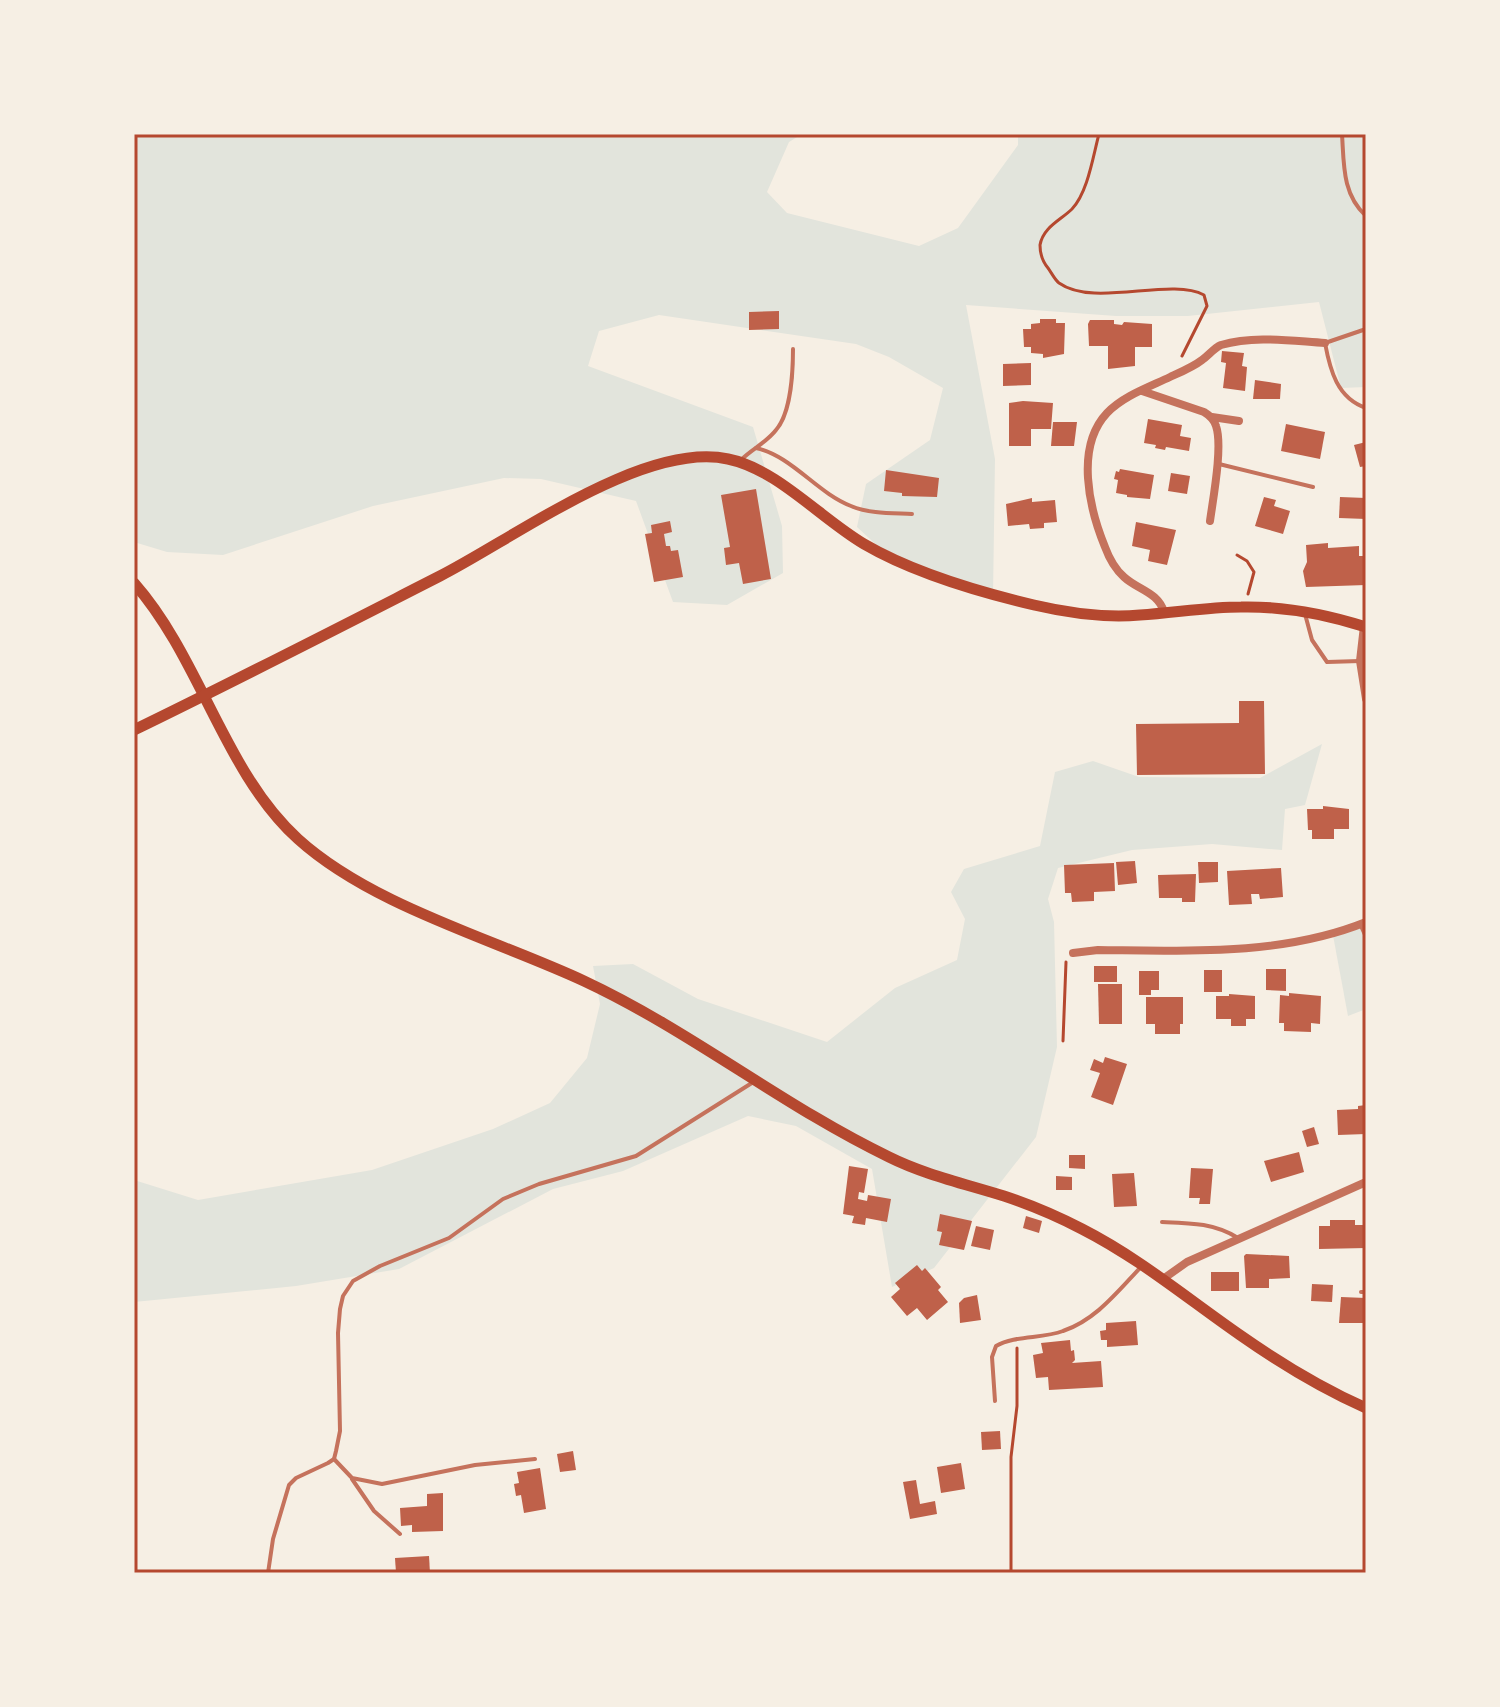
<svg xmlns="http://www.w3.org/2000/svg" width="1500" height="1707" font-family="'DM Sans',sans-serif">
<rect width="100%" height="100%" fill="#f6efe4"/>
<g fill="#e2e4dc">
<polygon points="134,134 802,134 789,142 767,192 787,213 919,246 958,228 1018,145 1018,134 1366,134 1366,387 1341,388 1319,302 1188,316 1116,316 966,305 995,459 993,596 883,551 857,527 866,484 930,440 943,388 889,357 856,344 659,315 599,331 588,366 753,427 782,526 783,573 727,605 673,602 636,501 541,479 504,478 373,506 223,555 167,552 134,542"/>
<polygon points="1322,744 1305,805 1285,809 1282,850 1212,844 1132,850 1058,868 1048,899 1054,922 1057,1047 1036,1137 934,1268 892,1287 872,1169 796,1126 748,1116 623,1171 553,1189 399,1269 296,1286 134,1302 134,1180 198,1200 372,1170 493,1129 550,1103 587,1058 600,1004 593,966 633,964 698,999 827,1042 895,988 957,960 965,919 951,892 964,869 1040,846 1055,772 1093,761 1139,777 1260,778"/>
<polygon points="1361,920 1366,935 1366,1009 1348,1016 1332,930"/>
</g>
<g fill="#bf614a">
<polygon points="779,311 779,329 749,330 749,312"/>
<polygon points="1040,319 1056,319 1056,323 1065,323 1064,354 1043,358 1043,354 1031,353 1031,347 1024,347 1023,329 1031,329 1031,324 1040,323"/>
<polygon points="1090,320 1114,320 1114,324 1122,325 1124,322 1152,324 1152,347 1135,347 1135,366 1108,369 1108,346 1089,346 1088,324"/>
<polygon points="1222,351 1244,353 1242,366 1247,367 1245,391 1223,388 1226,363 1221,362"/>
<polygon points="1031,363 1031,385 1003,386 1003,364"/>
<polygon points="1255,380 1281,384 1280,399 1253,399"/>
<polygon points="1023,401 1053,403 1051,429 1031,429 1031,446 1009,446 1009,403"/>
<polygon points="1148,419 1182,425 1180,436 1191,438 1189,451 1166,447 1165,450 1155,448 1156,445 1144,443"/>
<polygon points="1053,422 1077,422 1074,446 1051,446"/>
<polygon points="1286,424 1325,432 1320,459 1281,451"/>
<polygon points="1366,442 1366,466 1360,467 1354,445"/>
<polygon points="1120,469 1154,475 1150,499 1127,497 1127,495 1116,493 1118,480 1114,479 1116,471 1119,472"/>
<polygon points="886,470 939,478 937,497 902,496 902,493 884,491"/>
<polygon points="1171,473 1190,476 1187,494 1168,491"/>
<polygon points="756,489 771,579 743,584 739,563 726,565 724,548 730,547 721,495"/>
<polygon points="1264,497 1276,500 1274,506 1290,511 1283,534 1255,526"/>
<polygon points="1340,497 1366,498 1366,519 1339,518"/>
<polygon points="1032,498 1032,502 1055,500 1057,522 1044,523 1044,528 1030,529 1029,524 1008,526 1006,504"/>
<polygon points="670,521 672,532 664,534 666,546 670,546 671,551 678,550 683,577 654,582 645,534 652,533 651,525"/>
<polygon points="1136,522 1176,530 1167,565 1148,561 1150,550 1132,546"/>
<polygon points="1328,543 1328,548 1359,546 1359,556 1365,556 1366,585 1306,587 1303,571 1307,562 1306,545"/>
<polygon points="1239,701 1264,701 1265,774 1137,775 1136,724 1239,723"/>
<polygon points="1323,806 1349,809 1349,829 1334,829 1334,839 1312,839 1312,830 1308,830 1307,809 1323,809"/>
<polygon points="1135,861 1137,883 1118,885 1116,862"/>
<polygon points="1198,862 1218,862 1218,882 1199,883"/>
<polygon points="1114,863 1115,891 1094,892 1094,901 1072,902 1071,893 1065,893 1064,865"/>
<polygon points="1281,868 1283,897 1260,899 1259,894 1251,894 1252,904 1229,905 1227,871"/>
<polygon points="1196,874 1195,902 1182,902 1182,898 1159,898 1158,875"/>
<rect x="1094" y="966" width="23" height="16"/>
<polygon points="1266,969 1286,969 1286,991 1266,990"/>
<rect x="1204" y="970" width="18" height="22"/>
<polygon points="1139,971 1159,971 1159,990 1151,990 1151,995 1139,995"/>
<polygon points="1098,984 1122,984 1122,1024 1099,1024"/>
<polygon points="1289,993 1321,996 1320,1024 1311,1023 1311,1032 1284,1031 1284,1023 1279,1023 1280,995 1289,996"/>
<polygon points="1229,994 1255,996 1255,1019 1246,1019 1246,1026 1231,1026 1231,1019 1216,1019 1216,996 1229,996"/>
<polygon points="1146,997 1183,997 1183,1024 1180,1024 1180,1034 1155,1034 1155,1024 1146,1024"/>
<polygon points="1105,1057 1127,1064 1113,1105 1091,1097 1100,1073 1090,1070 1094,1059 1103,1063"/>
<polygon points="1366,1105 1366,1134 1338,1135 1337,1110 1358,1109 1358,1106"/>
<polygon points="1314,1127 1319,1144 1307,1147 1302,1131"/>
<polygon points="1299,1152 1304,1172 1271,1182 1264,1161"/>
<polygon points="1069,1155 1085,1155 1085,1169 1069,1168"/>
<polygon points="849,1166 868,1169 864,1193 859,1192 858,1199 867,1201 868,1195 891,1199 887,1222 866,1218 865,1225 852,1223 854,1216 843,1214"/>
<polygon points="1191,1168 1213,1169 1210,1204 1199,1204 1200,1198 1189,1198"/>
<polygon points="1134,1173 1137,1206 1114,1207 1112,1174"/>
<polygon points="1056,1176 1072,1177 1072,1190 1056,1190"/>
<polygon points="940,1214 972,1221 964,1250 939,1245 942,1232 937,1231"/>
<polygon points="1026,1216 1042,1221 1039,1233 1023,1228"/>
<polygon points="1330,1220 1355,1220 1355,1225 1366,1225 1366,1248 1319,1249 1319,1226 1330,1226"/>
<polygon points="976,1226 994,1230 990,1250 971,1246"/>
<polygon points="1246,1254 1289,1256 1290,1278 1269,1279 1269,1288 1246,1288 1244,1256"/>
<polygon points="917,1265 922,1271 925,1268 941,1287 938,1290 948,1302 927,1320 917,1308 907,1316 891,1297 900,1289 895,1283"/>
<rect x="1211" y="1272" width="28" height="19"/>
<polygon points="1312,1284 1333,1285 1332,1302 1311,1301"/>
<polygon points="977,1295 981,1320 960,1323 959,1303 964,1298"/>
<polygon points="1341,1297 1366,1298 1366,1323 1339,1323"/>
<polygon points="1136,1321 1138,1345 1107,1347 1107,1340 1101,1340 1100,1331 1106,1330 1106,1323"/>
<polygon points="1070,1340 1071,1351 1074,1350 1075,1360 1072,1363 1101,1361 1103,1387 1049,1390 1048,1377 1036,1378 1033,1355 1043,1353 1041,1343"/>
<polygon points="1000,1431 1001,1449 982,1450 981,1432"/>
<polygon points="573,1451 576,1470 560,1472 557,1454"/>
<polygon points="961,1463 965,1489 941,1493 937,1467"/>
<polygon points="540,1468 546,1509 524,1513 521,1495 516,1496 514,1484 519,1483 517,1472"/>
<polygon points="916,1480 920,1504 935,1501 937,1514 910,1519 903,1482"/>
<polygon points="443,1493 443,1531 412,1532 412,1525 401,1526 400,1508 427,1506 427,1494"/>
<polygon points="429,1556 430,1573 396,1573 395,1558"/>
</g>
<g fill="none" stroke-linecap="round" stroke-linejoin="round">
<g stroke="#b5482f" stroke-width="3">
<path d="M1099,134c-6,22 -11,58 -27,75 -11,11 -29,18 -32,36 0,8 3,17 8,23 3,4 7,12 11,15 35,25 111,-6 145,12l3,11 -25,50"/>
<polyline points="1237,555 1247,561 1254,572 1248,594"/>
<polyline points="1063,1041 1066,962"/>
<polyline points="1011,1573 1011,1457 1017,1406 1017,1348"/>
</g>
<g stroke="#c5725c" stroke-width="4">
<path d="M1342,134c2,30 0,60 24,82"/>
<path d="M1366,329l-41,14c5,27 12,55 41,65"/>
<path d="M756,448c36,8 61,45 95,58 19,8 42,7 61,8"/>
<path d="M742,459c10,-10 25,-17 34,-29 15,-17 17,-59 17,-81"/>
<polyline points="1219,464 1313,487"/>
<polyline points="1305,614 1312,640 1327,662 1360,661"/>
<polyline points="1361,926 1366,937"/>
<path d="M1162,1222c28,1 52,1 76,16"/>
<polyline points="1361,1292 1366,1292"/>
<path d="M995,1401l-3,-44 4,-11c19,-11 46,-7 67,-15 33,-11 55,-40 78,-64"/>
<polyline points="334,1459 352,1478 382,1484 475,1465 535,1459"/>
<polyline points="352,1479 374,1511 400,1534"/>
<polyline points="268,1573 273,1539 289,1485 296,1478 328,1463 334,1459 336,1451 340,1431 338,1333 340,1309 343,1296 353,1281 380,1266 449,1238 503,1199 539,1184 636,1156 755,1081"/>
</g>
<g stroke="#c5725c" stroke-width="8">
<path d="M1142,391l62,21c5,3 10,7 12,14 7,20 -3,73 -6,95"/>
<polyline points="1212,417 1239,421"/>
<path d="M1164,612c-6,-20 -26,-22 -40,-35 -9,-8 -15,-19 -19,-30 -16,-39 -30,-100 2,-134 16,-17 42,-26 63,-36 11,-5 23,-10 32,-17 7,-5 12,-12 19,-15 33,-10 71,-4 104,-2"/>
<polyline points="1364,626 1360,661 1366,699"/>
<path d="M1073,953l25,-3c88,1 184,6 268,-28"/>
<polyline points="1163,1279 1187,1262 1366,1182"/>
</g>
<g stroke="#b5482f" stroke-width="11">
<path d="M134,583c67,76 90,189 164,256 74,67 196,100 286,142 107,50 199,125 305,176 36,18 77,27 115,39 27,9 53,20 78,33 57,29 106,70 158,106 40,28 81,53 126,73"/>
<path d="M134,730c103,-50 204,-102 306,-154 73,-37 204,-135 288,-117 49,10 92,59 136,85 48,28 115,48 170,61 34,8 71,13 106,10 34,-2 67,-8 101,-8 43,-1 84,7 125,20"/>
</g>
</g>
<rect width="1500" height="1707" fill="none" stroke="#f6efe4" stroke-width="272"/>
<rect x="136" y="136" width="1228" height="1435" fill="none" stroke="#b5482f" stroke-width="3"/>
</svg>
